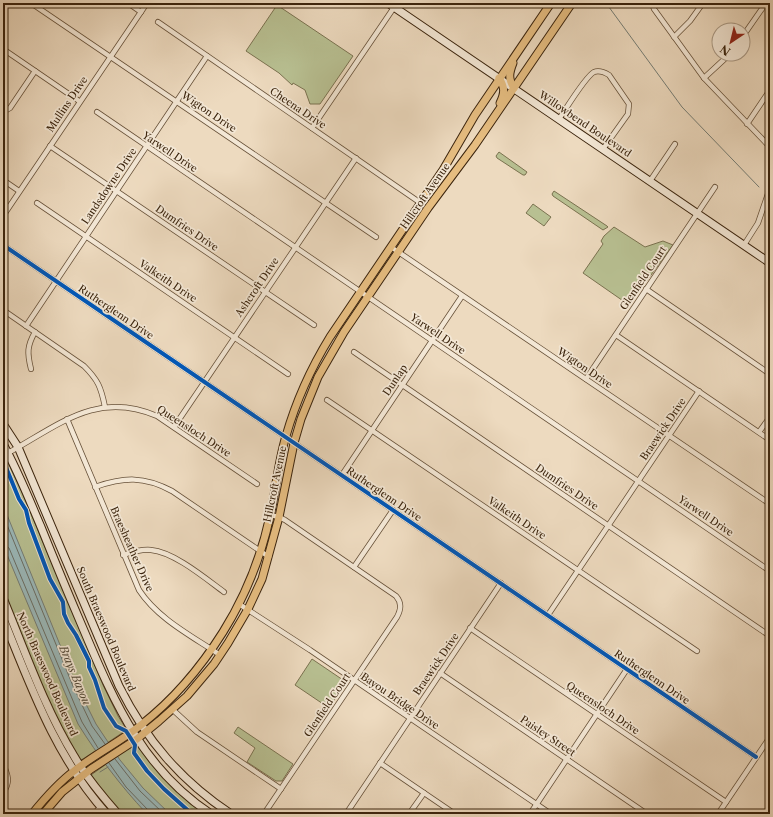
<svg xmlns="http://www.w3.org/2000/svg" width="773" height="817" font-family="'Libre Caslon Text',serif">
<rect width="100%" height="100%" fill="#eddabf"/>
<filter id="stains"><feTurbulence type="fractalNoise" baseFrequency=".005" numOctaves="4"/><feColorMatrix values="0 0 0 0 .2 0 0 0 0 .09 0 0 0 0 .02 0 0 0 .5 -.17"/></filter>
<radialGradient id="worn" r=".72"><stop offset=".6" stop-color="#630" stop-opacity="0"/><stop offset="1" stop-color="#630" stop-opacity=".3"/></radialGradient>
<g fill="#b8c092" stroke="#7a7250">
<polygon points="277,5 353,56 320,104 310,104 305,90 293,83 292,85 279,73 246,51"/>
<polygon points="499,152 527,172 525,175 523,175 497,158 496,156"/>
<polygon points="554,191 607,226 608,227 603,230 553,196 552,194"/>
<polygon points="533,204 551,217 544,226 526,213"/>
<polygon points="614,227 645,247 663,241 673,245 629,305 583,273 603,244 601,241 604,236"/>
<polygon points="3,452 21,490 103,685 118,716 125,727 124,730 122,733 83,759 80,760 52,711 3,593"/>
<polygon points="312,659 346,682 329,708 295,685"/>
<polygon points="238,727 293,764 282,781 276,781 247,762 255,748 234,733"/>
<polygon points="133,745 137,746 152,764 206,814 121,814 92,778 91,775"/>
</g>
<path fill="#9bb9ba" stroke="#757d75" d="M3,505l73,179 20,40 24,36 23,28 27,26 -24,-1c-26,-28 -48,-57 -68,-89l-75,-179z"/>
<g fill="none" stroke-linecap="round" stroke-linejoin="round">
<g stroke="#6b6e64" stroke-width="1">
<polyline points="3,515 73,686 92,726 105,744"/>
<polyline points="3,545 6,546 9,548 76,708 82,722 98,748"/>
<polyline points="115,759 140,791 164,814"/>
<polyline points="109,763 126,787 148,810 149,814"/>
</g>
<g stroke="#757d75" stroke-width="1">
<polyline points="606,3 682,107 759,187"/>
<polyline points="100,772 108,767"/>
</g>
<defs>
<g id="street">
<polyline points="31,3 376,237"/>
<polyline points="128,3 141,12"/>
<polyline points="652,3 654,9 704,78 770,147"/>
<polyline points="158,22 422,204"/>
<polyline points="743,36 766,3"/>
<polyline points="674,37 690,21 703,3"/>
<polyline points="3,49 79,101"/>
<polyline points="704,78 730,54"/>
<polyline points="3,112 10,108 35,71"/>
<polyline points="97,112 770,571"/>
<path d="M559,119c7,-10 26,-42 35,-47 5,-2 10,0 15,3l20,29 -1,10 -25,35"/>
<polyline points="747,124 770,90"/>
<polyline points="312,128 397,3"/>
<polyline points="50,146 314,325"/>
<polyline points="3,180 19,191"/>
<polyline points="650,181 675,144"/>
<polyline points="37,203 288,374"/>
<polyline points="3,216 147,3"/>
<polyline points="3,245 756,757"/>
<polyline points="744,245 758,223 770,188"/>
<polyline points="391,247 770,504"/>
<polyline points="646,289 770,374"/>
<path d="M3,310l81,56c14,14 17,21 21,41"/>
<polyline points="26,326 207,56"/>
<polyline points="616,335 770,440"/>
<polyline points="354,352 770,636"/>
<path d="M31,369c-4,-16 -4,-23 4,-37"/>
<polyline points="586,379 715,187"/>
<polyline points="327,400 697,651"/>
<path d="M67,419l72,171c19,29 53,46 81,65"/>
<polyline points="174,427 356,158"/>
<polyline points="759,432 770,417"/>
<path d="M8,453c51,-28 89,-63 149,-37l100,68"/>
<polyline points="342,475 462,296"/>
<path d="M95,487c29,-10 49,-11 77,4l97,66"/>
<path d="M123,555c9,-3 19,-6 28,-5 23,2 54,28 73,42"/>
<polyline points="354,567 393,510"/>
<polyline points="239,604 310,650 551,814"/>
<polyline points="548,615 699,391"/>
<polyline points="470,628 726,802"/>
<polyline points="440,673 647,814"/>
<polyline points="172,709 197,732 281,789"/>
<polyline points="380,763 455,814"/>
<path d="M3,764c5,11 8,18 0,29"/>
<polyline points="93,814 101,807"/>
<path d="M264,814l133,-197c4,-8 5,-14 -1,-21l-111,-76 -6,-3 -9,-2"/>
<polyline points="346,814 501,583"/>
<polyline points="409,814 424,793"/>
<polyline points="530,814 627,669"/>
<polyline points="718,814 770,737"/>
</g>
<g id="secondary">
<polyline points="388,3 770,263"/>
<path d="M3,424l15,23 101,239c27,54 62,95 112,128"/>
<path d="M3,444c15,27 26,55 38,83 14,35 29,71 44,106 30,71 59,137 126,181"/>
<path d="M3,598c22,53 41,109 71,158 12,21 28,40 44,58"/>
<path d="M3,618c28,69 53,140 104,196"/>
</g>
<g id="primary">
<path d="M513,63c-4,10 -5,16 1,25"/>
<path d="M499,78c6,9 6,15 1,25"/>
<path d="M32,814c13,-16 26,-31 42,-43 21,-17 46,-29 67,-46 32,-25 60,-58 82,-93 22,-35 38,-75 47,-116 6,-27 8,-54 16,-80 10,-35 25,-68 44,-99l113,-167 32,-55 76,-112"/>
<polyline points="43,814 62,792 91,769 137,739 159,721 187,696 214,664 228,643 248,609 262,579 279,517 294,443 301,419 318,377 344,332 428,208 475,145 572,3"/>
</g>
</defs>
<use href="#street" stroke="#68523a" stroke-width="6"/>
<use href="#secondary" stroke="#3b240d" stroke-width="9"/>
<use href="#primary" stroke="#3b240d" stroke-width="9"/>
<use href="#street" stroke="#f3e7d5" stroke-width="4.5"/>
<use href="#secondary" stroke="#f3e7d5" stroke-width="7"/>
<use href="#primary" stroke="#e6bd80" stroke-width="7"/>
<defs>
<g id="cycleway">
<polyline points="3,245 756,757"/>
<polyline points="3,460 19,499 26,510 29,523 50,579 63,602 64,614 68,623 76,635 89,661 89,667 95,680 104,708 116,726 126,731 128,734 135,745 134,753 147,771 164,789 192,814"/>
</g>
</defs>
<use href="#cycleway" stroke="#f3e7d5" stroke-width="6"/>
<use href="#cycleway" stroke="#0057b8" stroke-width="4"/>
</g>
<g text-anchor="middle" dominant-baseline="central" stroke-width="3.5" stroke-linejoin="round" paint-order="stroke">
<g font-size="10" fill="#3b240d" stroke="#f3e7d5">
<text transform="translate(67 104) rotate(-56)">Mullins Drive</text>
<text transform="translate(298 108) rotate(34)">Cheena Drive</text>
<text transform="translate(209 112) rotate(34)">Wigton Drive</text>
<text transform="translate(585 124) rotate(34)">Willowbend Boulevard</text>
<text transform="translate(170 152) rotate(34)">Yarwell Drive</text>
<text transform="translate(109 186) rotate(-56)">Landsdowne Drive</text>
<text transform="translate(425 196) rotate(-55)">Hillcroft Avenue</text>
<text transform="translate(187 228) rotate(34)">Dumfries Drive</text>
<text transform="translate(643 278) rotate(-56)">Glenfield Court</text>
<text transform="translate(168 281) rotate(34)">Valkeith Drive</text>
<text transform="translate(257 287) rotate(-56)">Ashcroft Drive</text>
<text transform="translate(116 312) rotate(34)">Rutherglenn Drive</text>
<text transform="translate(438 334) rotate(34)">Yarwell Drive</text>
<text transform="translate(585 368) rotate(34)">Wigton Drive</text>
<text transform="translate(395 380) rotate(-56)">Dunlap</text>
<text transform="translate(663 429) rotate(-56)">Braewick Drive</text>
<text transform="translate(194 431) rotate(33)">Queensloch Drive</text>
<text transform="translate(275 484) rotate(-78)">Hillcroft Avenue</text>
<text transform="translate(567 487) rotate(34)">Dumfries Drive</text>
<text transform="translate(384 494) rotate(34)">Rutherglenn Drive</text>
<text transform="translate(706 516) rotate(34)">Yarwell Drive</text>
<text transform="translate(517 518) rotate(34)">Valkeith Drive</text>
<text transform="translate(132 549) rotate(66)">Braesheather Drive</text>
<text transform="translate(106 629) rotate(67)">South Braeswood Boulevard</text>
<text transform="translate(436 664) rotate(-56)">Braewick Drive</text>
<text transform="translate(47 674) rotate(66)">North Braeswood Boulevard</text>
<text transform="translate(652 677) rotate(34)">Rutherglenn Drive</text>
<text transform="translate(400 701) rotate(34)">Bayou Bridge Drive</text>
<text transform="translate(327 705) rotate(-56)">Glenfield Court</text>
<text transform="translate(603 708) rotate(34)">Queensloch Drive</text>
<text transform="translate(548 736) rotate(34)">Paisley Street</text>
</g>
<g font-size="11" font-style="italic" fill="#534938" stroke="#f3e7d5">
<text transform="translate(75 675) rotate(67)">Brays Bayou</text>
</g>
</g>
<rect width="773" height="817" fill="none" stroke="#eddabf" stroke-width="16"/>
<rect x="4" y="4" width="765" height="809" fill="none" stroke="#3b240d" stroke-width="2"/>
<rect x="8" y="8" width="757" height="801" fill="none" stroke="#3b240d"/>
<g transform="translate(731 42) rotate(215)"><circle r="19" fill="#f3e7d5" stroke="#a99985"/>
<path d="M0-3L7 15L0 10L-7 15Z" fill="#8f2418"/>
<text y="-6" font-size="11" font-weight="bold" text-anchor="middle" fill="#3b240d">N</text>
</g>
<rect width="100%" height="100%" filter="url(#stains)"/>
<rect width="100%" height="100%" fill="url(#worn)"/>
</svg>
